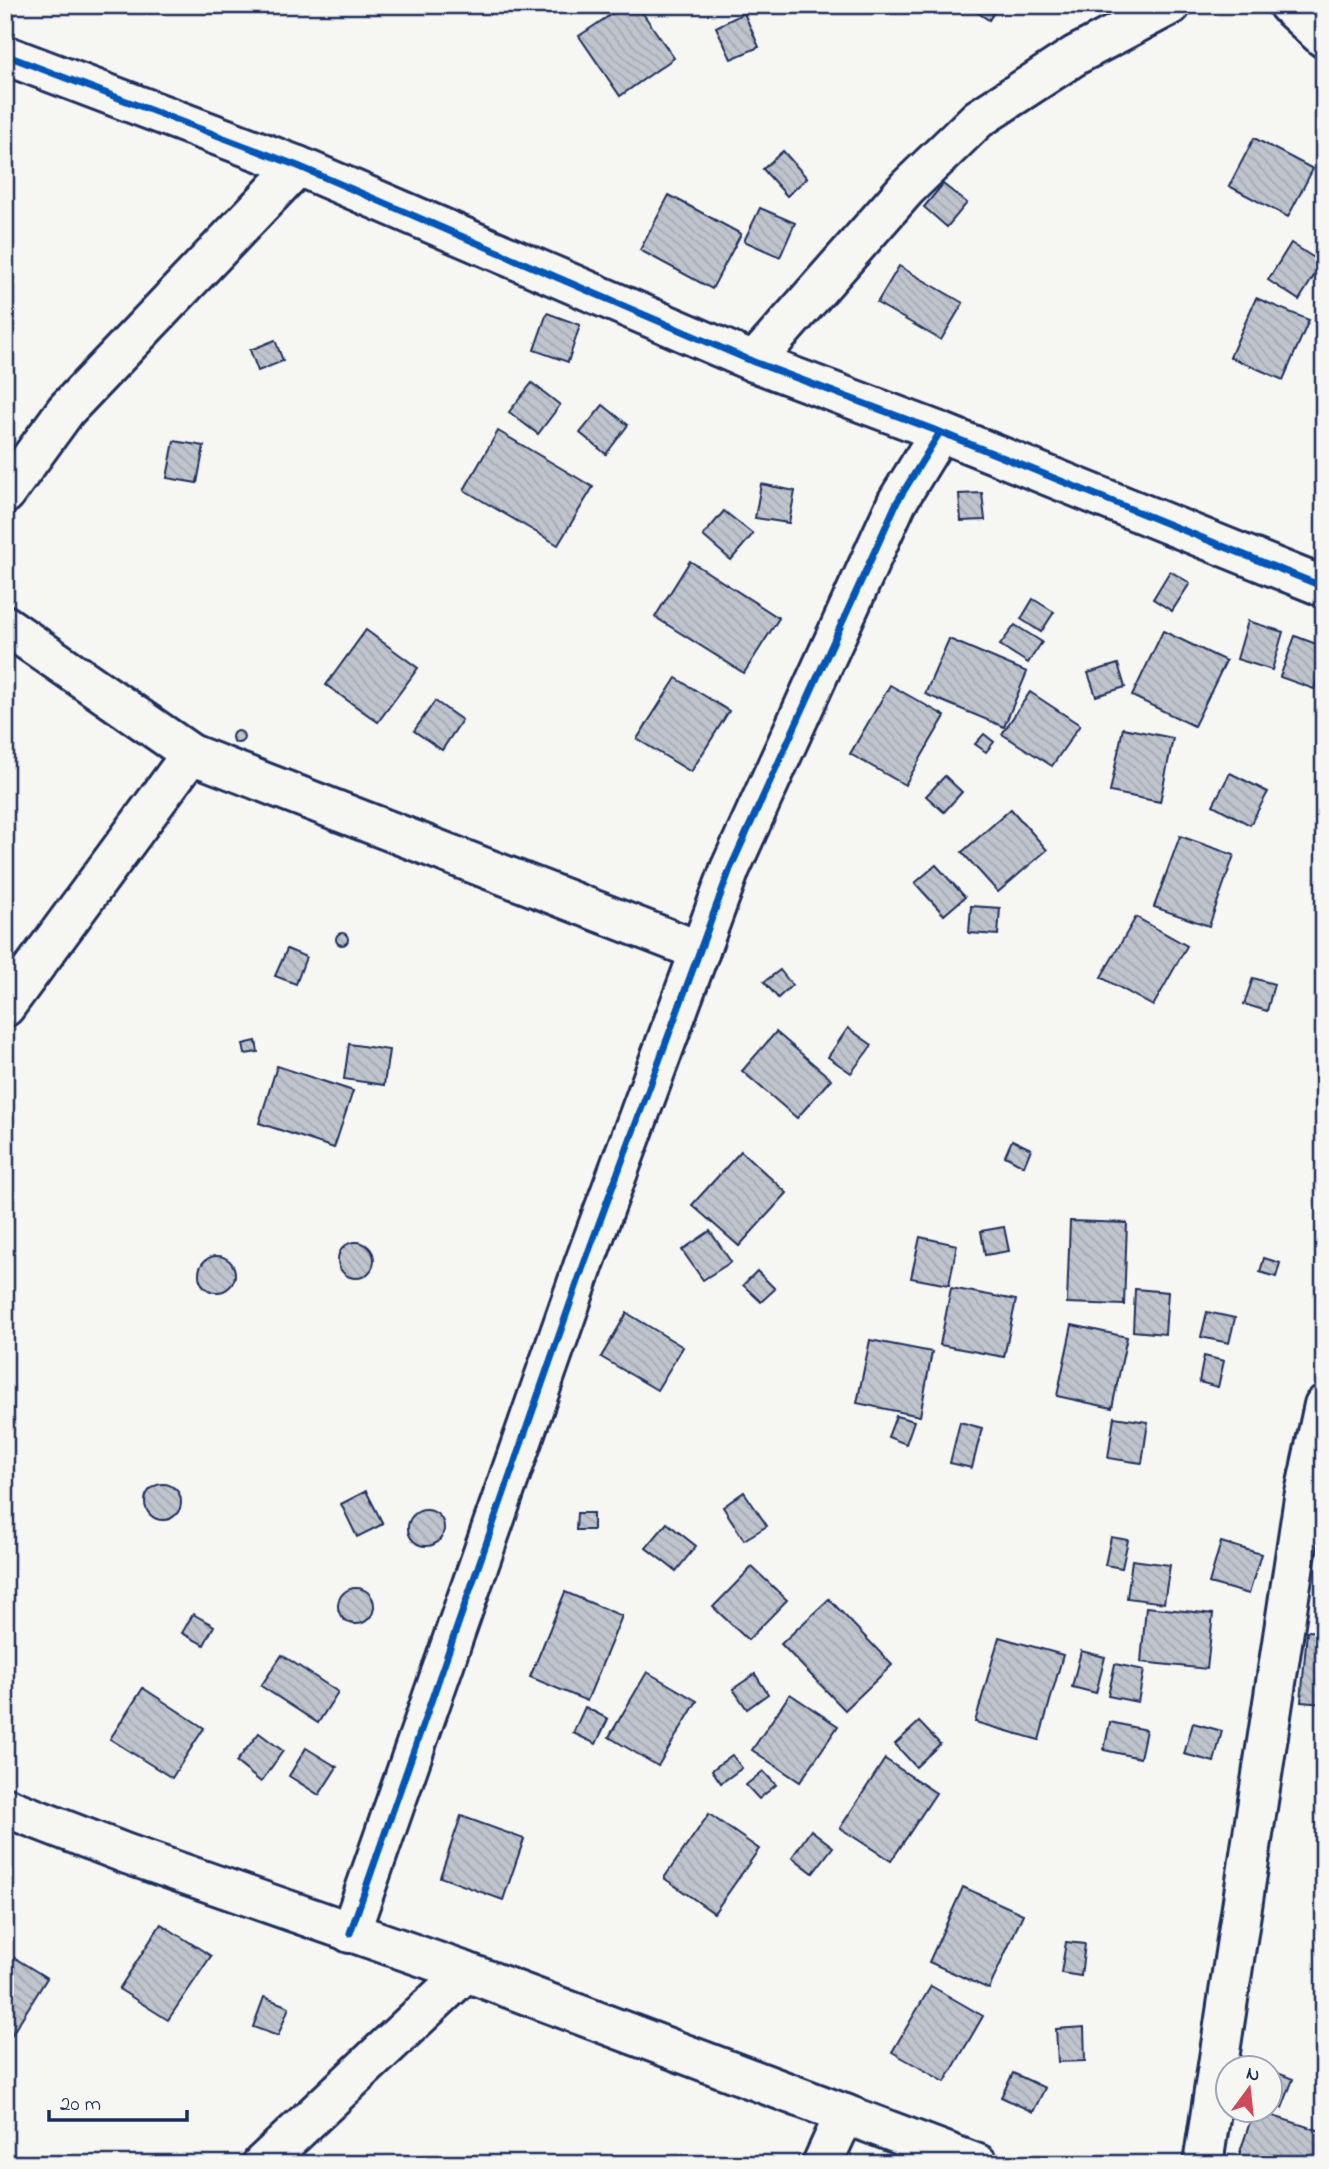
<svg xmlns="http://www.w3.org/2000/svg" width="1329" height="2169" font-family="'Indie Flower',sans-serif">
<defs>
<pattern id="building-back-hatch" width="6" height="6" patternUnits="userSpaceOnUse" patternTransform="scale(1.75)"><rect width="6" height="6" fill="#c0c4cd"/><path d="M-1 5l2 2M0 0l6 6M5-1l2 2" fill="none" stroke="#a4a9b2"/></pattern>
</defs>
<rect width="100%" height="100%" fill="#f6f6f2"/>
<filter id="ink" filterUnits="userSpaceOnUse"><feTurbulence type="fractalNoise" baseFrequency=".0143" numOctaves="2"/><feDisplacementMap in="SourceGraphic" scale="14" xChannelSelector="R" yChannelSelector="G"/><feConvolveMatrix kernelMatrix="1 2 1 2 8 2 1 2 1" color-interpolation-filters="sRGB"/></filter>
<g filter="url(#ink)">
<g fill="url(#building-back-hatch)" stroke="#1b2f5e" stroke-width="2">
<polygon points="625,5 637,5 674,58 620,96 579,36"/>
<polygon points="966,5 999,5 989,20"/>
<polygon points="744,13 759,47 731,59 716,27"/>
<polygon points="1254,138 1313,169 1288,217 1229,186"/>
<polygon points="783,151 807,178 787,196 763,169"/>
<polygon points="943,184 967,203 947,227 924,207"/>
<polygon points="669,195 741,234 712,289 640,250"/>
<polygon points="760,208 795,223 780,257 744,241"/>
<polygon points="1291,243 1322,263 1299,300 1268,280"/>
<polygon points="899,266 963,303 941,340 877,303"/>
<polygon points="1256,298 1309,320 1283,380 1230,357"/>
<polygon points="547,313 580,325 568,362 534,350"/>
<polygon points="275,340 283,361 258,371 250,350"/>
<polygon points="532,383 560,405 538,434 509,412"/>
<polygon points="603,405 628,425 606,454 580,433"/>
<polygon points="498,431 593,487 558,545 464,490"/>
<polygon points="174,441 204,446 197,483 167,478"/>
<polygon points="761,484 795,491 789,523 755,518"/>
<polygon points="982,493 985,520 961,521 959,494"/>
<polygon points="724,511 753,534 731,560 703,536"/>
<polygon points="690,561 779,618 744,673 655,617"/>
<polygon points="1170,571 1190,583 1172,611 1153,599"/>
<polygon points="1033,599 1054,612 1041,632 1021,619"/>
<polygon points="1248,621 1283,632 1272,670 1237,659"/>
<polygon points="1015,625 1042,642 1028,663 1000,645"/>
<polygon points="366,630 418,668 378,722 326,685"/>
<polygon points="1163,631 1226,661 1194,726 1132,696"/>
<polygon points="1295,636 1324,647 1324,662 1314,689 1280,677"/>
<polygon points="949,639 1027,672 1004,727 925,694"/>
<polygon points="1118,664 1125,687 1096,696 1088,673"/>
<polygon points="676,678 729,711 691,772 637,739"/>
<polygon points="890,685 945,716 905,785 850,754"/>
<polygon points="1030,692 1080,725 1052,766 1002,734"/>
<polygon points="435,701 462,720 442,750 414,731"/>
<polygon points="1123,728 1173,738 1160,802 1110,792"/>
<circle cx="238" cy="737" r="6"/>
<polygon points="984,734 994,742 986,752 975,744"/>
<polygon points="1230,773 1268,792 1250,825 1213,805"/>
<polygon points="945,776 962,792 944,812 926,796"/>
<polygon points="1011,809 1047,850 998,892 962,852"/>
<polygon points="1180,836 1234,855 1209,926 1154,907"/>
<polygon points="936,865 965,897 944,915 915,883"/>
<polygon points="971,906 1000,908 998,935 969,933"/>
<polygon points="1136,917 1187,946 1153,1006 1101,977"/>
<circle cx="342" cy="939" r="6"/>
<polygon points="287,949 306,957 296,984 275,976"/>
<polygon points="780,970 792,985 778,998 764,982"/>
<polygon points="1253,978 1274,984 1267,1011 1244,1004"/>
<polygon points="848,1028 872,1045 851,1073 828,1057"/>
<polygon points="776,1032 831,1079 797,1118 742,1071"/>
<polygon points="256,1041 258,1052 245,1054 243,1044"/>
<polygon points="349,1044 389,1050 384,1085 344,1079"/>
<polygon points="277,1066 353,1091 334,1148 259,1123"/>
<polygon points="1012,1140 1031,1149 1024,1166 1005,1156"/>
<polygon points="741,1151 787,1193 739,1246 692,1205"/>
<polygon points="1070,1221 1127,1223 1124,1305 1067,1303"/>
<polygon points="1004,1227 1009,1251 985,1255 981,1231"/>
<polygon points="710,1231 731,1262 703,1280 682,1250"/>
<polygon points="920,1237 957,1245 949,1285 911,1278"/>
<circle cx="356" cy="1260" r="18"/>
<circle cx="217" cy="1274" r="18"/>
<polygon points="1264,1258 1280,1263 1276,1277 1260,1272"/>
<polygon points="757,1271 775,1289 761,1302 743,1285"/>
<polygon points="951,1288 1016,1300 1004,1357 940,1345"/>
<polygon points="1135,1289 1168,1292 1165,1334 1133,1331"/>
<polygon points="1207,1312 1235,1318 1229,1343 1201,1337"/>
<polygon points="627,1313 683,1347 657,1390 601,1357"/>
<polygon points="1072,1325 1127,1337 1112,1408 1057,1396"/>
<polygon points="870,1340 932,1352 920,1416 857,1403"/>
<polygon points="1204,1356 1224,1361 1218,1387 1199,1382"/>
<polygon points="896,1416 914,1421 906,1444 888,1437"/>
<polygon points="1114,1417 1148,1422 1142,1463 1108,1458"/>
<polygon points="960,1422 982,1428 972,1468 950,1463"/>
<circle cx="163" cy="1502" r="18"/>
<polygon points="366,1491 383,1524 357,1537 341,1504"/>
<polygon points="744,1492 767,1526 744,1540 723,1507"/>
<circle cx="426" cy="1528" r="18"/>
<polygon points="577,1513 593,1513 593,1530 576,1530"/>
<polygon points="667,1523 696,1546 676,1571 646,1548"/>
<polygon points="1111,1537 1128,1540 1122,1568 1105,1565"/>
<polygon points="1221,1542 1261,1554 1249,1594 1209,1583"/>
<polygon points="1132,1560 1170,1565 1164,1603 1127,1598"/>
<polygon points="752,1567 787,1600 748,1640 713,1607"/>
<circle cx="356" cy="1606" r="18"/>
<polygon points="565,1592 622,1616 587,1701 530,1677"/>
<polygon points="829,1599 892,1665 845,1710 781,1644"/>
<polygon points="1146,1607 1213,1614 1207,1669 1141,1662"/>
<polygon points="193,1614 214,1626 204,1645 182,1633"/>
<polygon points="1307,1631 1324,1632 1324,1704 1301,1702"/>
<polygon points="999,1637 1063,1655 1039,1740 975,1722"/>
<polygon points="1081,1651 1105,1657 1096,1693 1072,1687"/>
<polygon points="282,1655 338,1692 318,1723 261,1686"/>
<polygon points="1115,1664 1144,1670 1138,1702 1108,1696"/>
<polygon points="647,1672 697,1701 658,1766 609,1737"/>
<polygon points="755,1674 768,1694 747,1709 733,1689"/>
<polygon points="143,1688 204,1728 172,1778 110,1739"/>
<polygon points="790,1694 838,1726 800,1782 752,1750"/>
<polygon points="585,1707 608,1719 596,1744 573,1733"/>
<polygon points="919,1722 940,1744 916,1767 895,1744"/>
<polygon points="1110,1722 1146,1730 1140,1758 1104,1750"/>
<polygon points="1193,1723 1222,1731 1214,1762 1184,1754"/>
<polygon points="259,1733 283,1751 261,1782 236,1762"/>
<polygon points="306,1748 337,1767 319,1795 289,1776"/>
<polygon points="732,1755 742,1768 721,1783 712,1770"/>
<polygon points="1324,1755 1324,1790 1316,1789"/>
<polygon points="885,1759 936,1793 891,1861 840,1828"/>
<polygon points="763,1771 776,1785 759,1799 746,1785"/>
<polygon points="709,1814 759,1849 714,1913 664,1878"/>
<polygon points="461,1816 524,1839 503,1900 440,1877"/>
<polygon points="811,1830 833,1847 813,1873 792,1857"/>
<polygon points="963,1887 1023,1914 989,1989 929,1962"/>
<polygon points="161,1924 211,1956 168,2020 119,1989"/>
<polygon points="1066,1942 1085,1944 1081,1976 1061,1973"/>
<polygon points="5,1952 47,1978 7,2042 5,2041"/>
<polygon points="931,1986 983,2016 945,2082 892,2052"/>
<polygon points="264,1997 289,2007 278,2036 253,2027"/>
<polygon points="1322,2020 1324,2020 1324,2069 1314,2067"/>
<polygon points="1084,2027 1085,2061 1058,2062 1056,2029"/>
<polygon points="1270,2070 1293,2079 1282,2108 1270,2104"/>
<polygon points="1013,2073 1045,2088 1033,2112 1001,2097"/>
<polygon points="1254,2110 1324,2132 1324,2148 1319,2164 1236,2164"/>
</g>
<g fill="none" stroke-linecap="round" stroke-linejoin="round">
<defs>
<g id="minor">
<polyline points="1288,5 1324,38"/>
<polyline points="5,55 298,166 754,362 940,432 1324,587"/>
<polyline points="754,362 907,188 978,119 1076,55 1171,5"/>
<polyline points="5,494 66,410 298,166"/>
<polyline points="5,625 191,754"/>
<polyline points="5,1007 191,754 700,951"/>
<polyline points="5,1807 127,1854 466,1972 978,2164"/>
<polyline points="350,1933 584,1264 730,869 897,502 940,432"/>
<polyline points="262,2164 466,1972"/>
<polyline points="822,2164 845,2114"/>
<polyline points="1203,2164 1304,1498 1324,1405"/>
</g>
</defs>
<use href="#minor" stroke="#1b2f5e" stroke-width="44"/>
<use href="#minor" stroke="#f6f6f2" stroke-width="38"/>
<defs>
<g id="cycleway">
<polyline points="5,55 298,166 754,362 940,432 1324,587"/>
<polyline points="350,1933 584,1264 730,869 897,502 940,432"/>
</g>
</defs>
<use href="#cycleway" stroke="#f6f6f2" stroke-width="11"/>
<use href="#cycleway" stroke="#0057b8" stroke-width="7"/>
</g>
</g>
<rect width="1329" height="2169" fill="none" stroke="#f6f6f2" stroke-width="28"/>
<rect x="14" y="14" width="1301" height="2141" fill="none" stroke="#1b2f5e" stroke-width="2.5" filter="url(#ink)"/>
<g transform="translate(1249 2089) rotate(15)"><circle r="33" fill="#f6f6f2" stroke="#9ea6b7" stroke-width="2"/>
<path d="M0-5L12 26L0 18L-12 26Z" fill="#d1495b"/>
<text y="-10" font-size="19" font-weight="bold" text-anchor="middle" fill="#1b2f5e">N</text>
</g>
<path d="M49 2110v10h138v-10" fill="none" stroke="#1b2f5e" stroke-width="3.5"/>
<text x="60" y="2110" font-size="21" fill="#1b2f5e" stroke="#f6f6f2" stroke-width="5" paint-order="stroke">20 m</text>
</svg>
